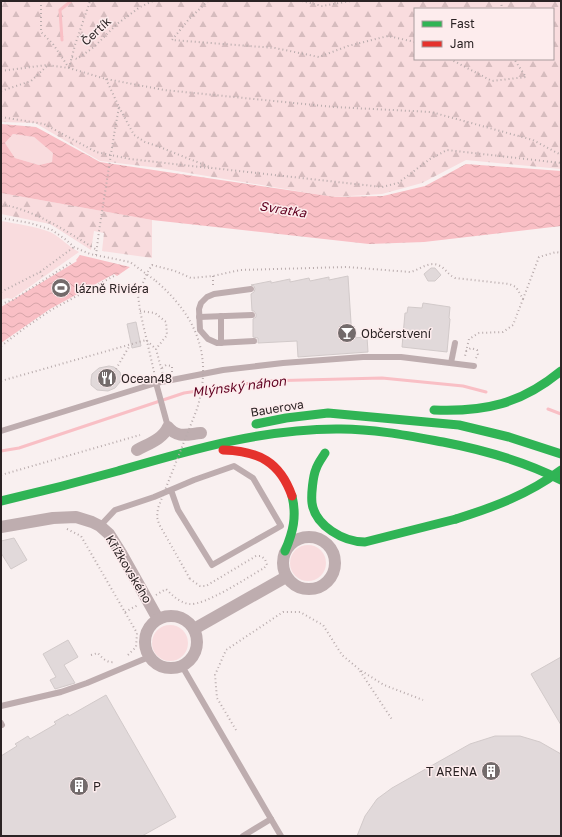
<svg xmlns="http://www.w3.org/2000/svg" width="562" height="837" font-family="'Golos Text',sans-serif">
<defs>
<pattern id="forest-firs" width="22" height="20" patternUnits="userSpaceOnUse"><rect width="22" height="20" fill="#f9dcde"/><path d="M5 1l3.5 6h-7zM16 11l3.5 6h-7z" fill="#d6bcbe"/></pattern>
<pattern id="water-waves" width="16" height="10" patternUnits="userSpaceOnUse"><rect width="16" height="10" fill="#f9bfc5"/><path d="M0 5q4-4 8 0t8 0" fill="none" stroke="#d6a4a9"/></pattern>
</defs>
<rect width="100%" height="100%" fill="#f9f0f0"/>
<g fill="#f9dcde">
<polygon points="13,134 34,137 54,153 52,162 39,165 15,158 5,143"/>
<path d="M1,221c16,3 34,5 49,11 11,5 17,14 29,20l-67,47 -5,-1 -6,2z"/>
<circle cx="308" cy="563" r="18"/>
<circle cx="170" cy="643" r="18"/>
</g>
<g fill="url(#forest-firs)" fill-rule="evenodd">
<path d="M1,1h560v168l-95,-9 -44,23 -40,11 -49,3 -174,-29 -59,-7 -65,-38 -34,-1zM415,9h138v50h-138z"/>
<polygon points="1,193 152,220 152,258 102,251 104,233 94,231 91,250 50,224 1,214"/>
</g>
<g fill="url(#water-waves)" fill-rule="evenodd">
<path d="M1,124l35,3 64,35 235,35 48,-1 42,-10 41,-22 95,7v55l-137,16 -55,2 -217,-24 -151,-27zM13,134l21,3 19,16 -1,9 -13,3 -24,-7 -10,-15z"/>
<polygon points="80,255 130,267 117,276 114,274 50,309 1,343 1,307 77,261 76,260"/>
</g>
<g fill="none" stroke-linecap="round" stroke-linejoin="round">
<g stroke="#f9bfc5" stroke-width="3">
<polyline points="62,40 60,10 71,1"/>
<polyline points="548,409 561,414"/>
<polyline points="1,451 19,448 184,393 264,381 382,378 463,386 486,392"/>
</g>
</g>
<g fill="#e1d9da" stroke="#d2caca">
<polygon points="431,268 435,268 441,275 435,281 428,281 424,274"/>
<polygon points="348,276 352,338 367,337 368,352 298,357 297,341 258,343 258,338 253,337 253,319 256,317 256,314 254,311 252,311 251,294 254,292 255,289 254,286 251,285 271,281 271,283 290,279 290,282 309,278 310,281 329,277 329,280"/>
<polygon points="423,303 450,307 449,318 450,319 447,352 402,347 405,313 407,313 408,307 422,308"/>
<polygon points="136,322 141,346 132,348 127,324"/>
<polygon points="109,366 114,367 120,372 121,377 120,382 115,388 108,391 97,390 91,385 91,380 92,374 99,368"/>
<polygon points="14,538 27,560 11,569 1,553 1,541"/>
<polygon points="68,640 78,657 64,665 75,683 55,689 50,680 56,677 43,654"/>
<polygon points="561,657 561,725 531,674"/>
<polygon points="106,695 176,817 142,836 1,836 1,756 17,746 15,744 20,741 28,736 30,739 56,724 54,722 68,714 69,716"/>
<polygon points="495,736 520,736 540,742 561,754 561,836 357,836 365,816 377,799 392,788 470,744"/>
</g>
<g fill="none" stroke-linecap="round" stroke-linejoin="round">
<g stroke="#b8abac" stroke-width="2" stroke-dasharray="1 3" stroke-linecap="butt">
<polyline points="41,1 41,32 53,44 69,68"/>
<polyline points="208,1 189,19 172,40 275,48 319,57 348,46 388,36 415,42"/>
<polyline points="302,1 322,6 351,1"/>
<polyline points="501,1 502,9"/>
<polyline points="72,57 77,59 94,47 117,24 140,7 153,1"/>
<polyline points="450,59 492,81 526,77 514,59"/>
<polyline points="69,68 75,45 90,1"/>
<polyline points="1,71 47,65 69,68 106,79 164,90 334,107 431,112 533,140 561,155"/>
<polyline points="106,79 119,107 114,135"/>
<polyline points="1,91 31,81 47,66"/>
<polyline points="119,107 134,135 145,142 157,146 212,168 382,187 398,183 430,159 447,150 561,163"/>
<polyline points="1,117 44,124 96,152 130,159 209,168"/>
<path d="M1,204c38,8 63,26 96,46"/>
<polyline points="1,218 30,223 52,230 65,239 74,247 90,254 130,262 156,281"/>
<polyline points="96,255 99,231"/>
<polyline points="40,272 44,279"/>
<polyline points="213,276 213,286"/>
<polyline points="1,292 40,272 74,247"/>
<polyline points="523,299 539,257 556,252 561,253"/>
<polyline points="1,304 13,300 72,262"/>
<polyline points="140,311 155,313 166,322 167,335 156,349 163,375"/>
<polyline points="1,346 26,327 51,310 114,276"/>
<polyline points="466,351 471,348 477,350 478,355 476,358"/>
<polyline points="162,368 166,365 172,366 172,372"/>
<polyline points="116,369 130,345"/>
<path d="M155,376l-15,-65 -2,-16 9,-22 5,-8 23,6 16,7 22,-2 27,-6 107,-3 63,5c10,-2 19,-12 30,-6 6,3 7,8 15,12l54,6 7,3 7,12 -10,26 -10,7 -24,1 -10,6 -4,17"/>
<polyline points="1,381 146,340 156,349"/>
<polyline points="1,475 140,435"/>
<polyline points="67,529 81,536 137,633 136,647 126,657"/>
<path d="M156,595l10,-6c7,7 13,13 23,15 16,2 59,-27 75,-36l3,-3 -2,-6 -4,-3h-5l-50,30h-6l-10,-7"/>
<polyline points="125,612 138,605"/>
<path d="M91,655l7,-2c4,5 9,10 16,9"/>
<polyline points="360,671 393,721"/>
<polyline points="236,730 217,698 215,675 226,650 283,612 300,612 323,625 342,655 360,670 384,685 423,700"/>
</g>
<g stroke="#beadaf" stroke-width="6">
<polyline points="251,289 214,294 207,297 201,303 199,309 200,330 208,339 217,343 254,341"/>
<polyline points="221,316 221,343"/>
<polyline points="199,317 252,315"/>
<polyline points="451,363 455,343"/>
<polyline points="156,383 168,427"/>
<polyline points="1,431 156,383 223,370 283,363 363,357 401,357 474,366"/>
<polyline points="100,526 115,510 154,497 194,480 234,466 253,478 281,526 212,565 178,510 171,490"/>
<polyline points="182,666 271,819 243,836"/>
<polyline points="1,706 61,692 87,683 149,657"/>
<polyline points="1,723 2,725"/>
<polyline points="271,819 281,836"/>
</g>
<g stroke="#beadaf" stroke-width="12">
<path d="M137,450c11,-6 26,-11 31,-23 10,12 20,7 33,6"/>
<polyline points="1,527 53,518 76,517 92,522 100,526 109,534 121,553 158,619"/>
<circle cx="309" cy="563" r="26"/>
<circle cx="171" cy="642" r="26"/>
<polyline points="194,629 286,577"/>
</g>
<g stroke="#30b455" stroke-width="9">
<path d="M434,410c51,2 87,-6 127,-39"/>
<polyline points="256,424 286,418 328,413 459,425 509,437 561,454"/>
<path d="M325,453c-3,5 -7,10 -9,16 -3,7 -5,26 -4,34 3,23 32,39 53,39l91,-23"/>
<path d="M1,501c39,-9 78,-19 117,-30 72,-21 147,-43 223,-42 34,0 69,7 102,13 41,8 81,19 118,38"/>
<path d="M285,551c8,-19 12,-34 7,-55"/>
</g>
<path stroke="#e5322d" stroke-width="9" d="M223,450c36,1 57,12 69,46"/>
<g stroke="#b8abac" stroke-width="2" stroke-dasharray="1 3" stroke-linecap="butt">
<polyline points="99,231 114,135"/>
<path d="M156,281c41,36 57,75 41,128l-39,99 -1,9 2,7 31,55"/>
</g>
<path stroke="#30b455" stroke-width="9" d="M456,519c38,-12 73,-25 105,-49"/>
</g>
<defs>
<symbol id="stadium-disc" viewBox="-11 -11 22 22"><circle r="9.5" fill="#736b6b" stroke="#fdeced"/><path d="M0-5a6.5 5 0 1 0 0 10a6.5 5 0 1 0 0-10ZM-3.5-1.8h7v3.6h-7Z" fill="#fff"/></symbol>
<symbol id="bar-disc" viewBox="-11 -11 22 22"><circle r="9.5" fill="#736b6b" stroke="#fdeced"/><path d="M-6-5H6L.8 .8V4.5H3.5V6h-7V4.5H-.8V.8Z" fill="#fff"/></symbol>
<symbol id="restaurant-disc" viewBox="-11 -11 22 22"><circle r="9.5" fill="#736b6b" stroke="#fdeced"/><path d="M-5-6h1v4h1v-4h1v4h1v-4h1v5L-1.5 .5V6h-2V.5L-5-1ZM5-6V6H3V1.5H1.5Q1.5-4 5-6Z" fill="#fff"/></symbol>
<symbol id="building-disc" viewBox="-11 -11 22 22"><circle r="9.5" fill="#736b6b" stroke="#fdeced"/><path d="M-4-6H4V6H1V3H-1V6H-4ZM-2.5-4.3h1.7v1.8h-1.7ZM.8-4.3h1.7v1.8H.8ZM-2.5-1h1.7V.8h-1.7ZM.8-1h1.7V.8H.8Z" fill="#fff"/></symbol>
</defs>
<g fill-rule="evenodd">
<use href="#stadium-disc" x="50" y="277" width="22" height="22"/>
<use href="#bar-disc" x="336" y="322" width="22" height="22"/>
<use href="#restaurant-disc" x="96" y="367" width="22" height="22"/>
<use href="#building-disc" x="480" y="760" width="22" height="22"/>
<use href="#building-disc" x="68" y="775" width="22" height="22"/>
</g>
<g text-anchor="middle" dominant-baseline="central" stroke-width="3" stroke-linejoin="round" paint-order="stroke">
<g font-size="12" fill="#2b2324" stroke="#fdeced">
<text transform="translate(96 31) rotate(-43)">Čertík</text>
<text transform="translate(277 408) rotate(-9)">Bauerova</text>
<text transform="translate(129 569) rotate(59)">Křížkovského</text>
</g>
<g font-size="12" fill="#2b2324" stroke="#fdeced" text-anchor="start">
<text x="75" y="288">lázně Riviéra</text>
<text x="361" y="333">Občerstvení</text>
<text x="121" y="378">Ocean48</text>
<text x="477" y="771" text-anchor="end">T ARENA</text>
<text x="93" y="786">P</text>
</g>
<g font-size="13" font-style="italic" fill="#600120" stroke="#fdeced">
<text transform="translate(283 209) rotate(9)">Svratka</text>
<text transform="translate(239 386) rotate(-7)">Mlýnský náhon</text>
</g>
</g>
<rect width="562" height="837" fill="none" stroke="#2b2324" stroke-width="4"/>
<rect x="414" y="8" width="140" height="52" fill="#fdeced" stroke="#a99c9d"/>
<rect x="422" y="21" width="20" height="6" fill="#30b455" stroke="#a99c9d"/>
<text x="450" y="28" font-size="12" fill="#2b2324">Fast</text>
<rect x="422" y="41" width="20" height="6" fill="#e5322d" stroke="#a99c9d"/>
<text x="450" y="48" font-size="12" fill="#2b2324">Jam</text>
</svg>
